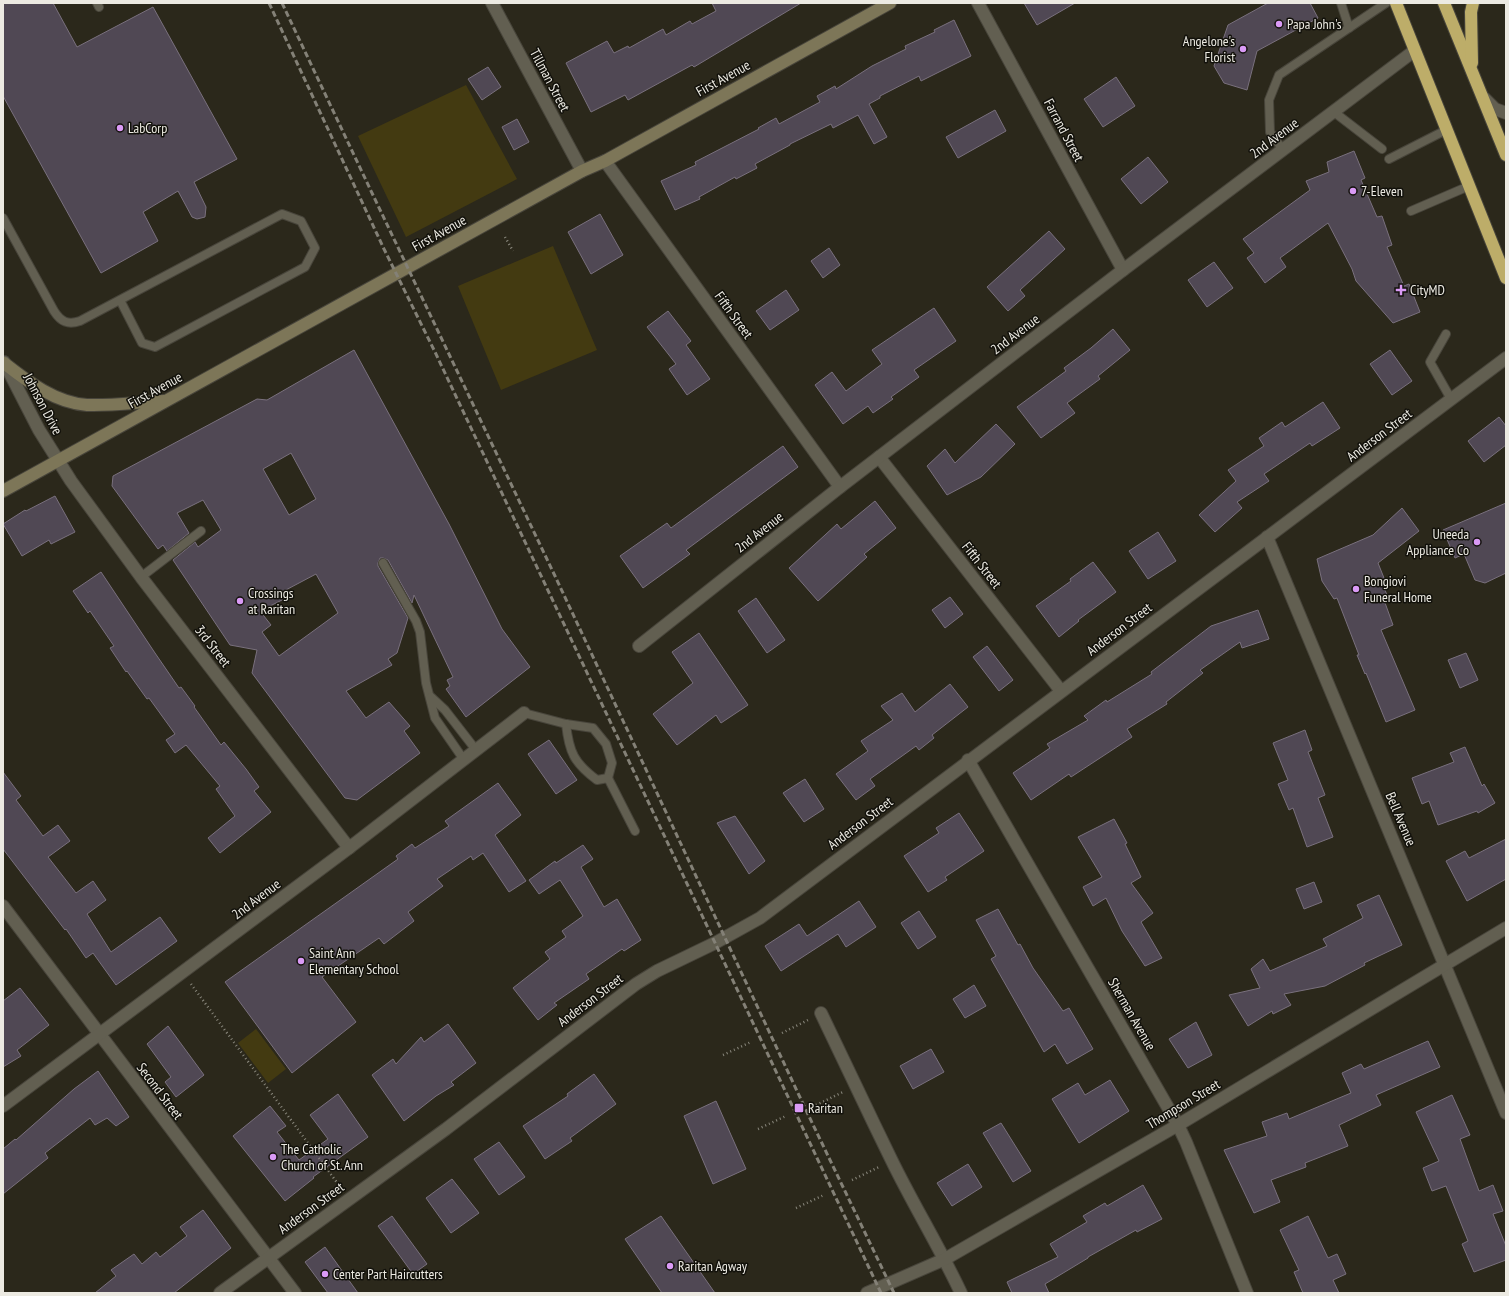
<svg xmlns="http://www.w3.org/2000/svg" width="1509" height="1296" font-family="'PT Sans Narrow',sans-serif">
<rect width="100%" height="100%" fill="#2b281b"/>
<g fill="#433a11">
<polygon points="466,85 517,179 406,237 358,136"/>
<polygon points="553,246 597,350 501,390 458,286"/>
<polygon points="256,1029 286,1069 268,1083 238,1043"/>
</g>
<g fill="#504854" stroke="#79707d" fill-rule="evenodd">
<polygon points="3,3 53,3 77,47 153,7 237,159 194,182 206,207 205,217 197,219 192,217 178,191 143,212 158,241 101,273 3,96"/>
<polygon points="712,3 801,3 694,67 692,65 628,100 625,95 591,112 566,63 607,41 614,53 628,46 629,48 663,29 666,35 690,21 692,24 716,11"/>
<polygon points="1024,3 1075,3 1037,25"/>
<polygon points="1268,3 1310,3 1318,18 1257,51 1247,90 1224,83 1214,66 1228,25"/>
<polygon points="954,20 971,56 921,81 919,76 880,96 880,98 869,104 887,137 874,144 858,115 833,128 831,124 790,144 790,145 755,164 757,168 736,179 735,177 699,197 700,199 675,210 661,181 696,165 695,162 759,129 758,128 776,118 779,124 820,102 817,96 835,86 836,89 872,66 906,49 905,46 935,32 934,30"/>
<polygon points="488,67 501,87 482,100 468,79"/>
<polygon points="1116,77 1135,106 1103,127 1084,99"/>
<polygon points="995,110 1006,131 958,158 946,137"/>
<polygon points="517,119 529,142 514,150 502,127"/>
<polygon points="1354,151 1365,178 1361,180 1377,217 1382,216 1392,245 1387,247 1404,286 1409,284 1420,312 1393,323 1356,281 1352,269 1328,223 1280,258 1286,267 1265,283 1247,258 1254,253 1243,239 1310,190 1306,181 1329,172 1327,162"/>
<polygon points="1148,157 1168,182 1141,204 1121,179"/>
<polygon points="600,214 623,255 591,274 568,232"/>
<polygon points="1049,231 1065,249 1020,290 1025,296 1008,311 987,287"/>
<polygon points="829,248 840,265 823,278 811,261"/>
<polygon points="1214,262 1233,288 1207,307 1188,280"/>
<polygon points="786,290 799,310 770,330 756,311"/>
<polygon points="934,308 956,341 914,370 919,377 891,397 893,399 873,413 868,406 843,424 815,385 832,372 846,391 882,364 872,350"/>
<polygon points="668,311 691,341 686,345 710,379 687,395 669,369 676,364 647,327"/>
<polygon points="1113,329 1130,350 1098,376 1100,379 1067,403 1075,413 1041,438 1017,407 1066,371 1064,368 1091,348"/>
<path d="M354,350l95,174 53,105 28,38 -64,50 -20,-28 4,-3 -3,-6 6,-3 -39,-82 -2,8 -24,-43 -5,-2h-3l-2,5v3l30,52 -11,35 -9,6 4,6 -46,26 20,27 23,-16 21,24 -6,5 16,22 -63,47 -12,-2 -93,-125 5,-23 -27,-5 -57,-85 22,-18 3,5 23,-17 -18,-30 -26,13 12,20 -22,18 -4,-6 -5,4 -46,-63 1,-10 144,-77 10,1zM291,453l25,46 -27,16 -26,-46zM316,574l22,39 -59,43 -17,-24 9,-7 -11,-14 26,-13 -4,-6z"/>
<polygon points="1390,350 1412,381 1392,395 1370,364"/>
<polygon points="1323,402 1340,428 1312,446 1310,443 1264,474 1269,481 1237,502 1242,508 1215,532 1199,515 1236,481 1228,470 1264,446 1259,438 1282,422 1285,427"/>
<polygon points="1499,417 1506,426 1506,445 1484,462 1468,441"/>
<polygon points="996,424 1015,444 981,477 947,495 927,466 945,449 955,463"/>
<polygon points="783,446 798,467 686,550 690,554 643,588 620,556 667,523 671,528"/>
<polygon points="55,496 75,532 51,544 49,540 22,556 3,524 25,510 26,511"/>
<polygon points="875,501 896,528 864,554 867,557 818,601 789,568 837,524 841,529"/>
<polygon points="1506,503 1506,573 1485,583 1475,580 1464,554 1455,558 1443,530"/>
<polygon points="1402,508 1419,531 1378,563 1384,578 1381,579 1388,598 1384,600 1393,625 1381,630 1415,710 1386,722 1366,673 1365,674 1357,655 1359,655 1337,598 1334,599 1322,581 1317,559 1373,535"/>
<polygon points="1158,532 1176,561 1148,579 1129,551"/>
<polygon points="1093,562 1116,592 1078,620 1079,621 1059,637 1036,606 1071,581 1070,579"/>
<polygon points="101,572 155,653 179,688 181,687 195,706 194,707 221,745 224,742 246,769 259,787 254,791 271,812 220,853 208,838 235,816 216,789 220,786 186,745 175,753 166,740 175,734 149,698 147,699 127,671 126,672 110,648 114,646 90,611 88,613 73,591"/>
<polygon points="950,597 963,614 945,628 932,610"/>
<polygon points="756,598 785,640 767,653 738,611"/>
<polygon points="1258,610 1269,639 1242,648 1240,642 1200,670 1203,673 1166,702 1167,704 1127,729 1132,737 1071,777 1069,774 1031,800 1013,773 1050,748 1047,744 1088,720 1084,716 1106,700 1107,702 1152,674 1151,672 1211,626"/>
<polygon points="699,633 748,705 721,723 716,715 677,745 653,714 693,683 672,652"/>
<polygon points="987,646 1013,680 999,691 973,657"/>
<polygon points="1466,653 1478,680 1460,688 1448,660"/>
<polygon points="950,684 968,707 932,735 934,738 919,750 916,746 870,779 875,786 856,800 836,774 868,751 861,741 893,720 881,706 902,693 915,712"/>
<polygon points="1305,730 1312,750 1308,752 1325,795 1318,798 1333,837 1307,847 1293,808 1289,810 1278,784 1288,780 1273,743"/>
<polygon points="549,740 577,780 556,794 528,754"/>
<polygon points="1465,747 1482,786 1484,784 1495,803 1478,813 1477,811 1438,825 1429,801 1422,804 1412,778 1454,762 1450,753"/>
<polygon points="3,772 21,796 16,800 43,836 58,825 70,841 48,857 76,893 93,881 106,900 87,914 111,952 160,917 177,941 116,985 93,953 86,958 66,929 65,930 3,849"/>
<polygon points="805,779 824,809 804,822 783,793"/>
<polygon points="498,783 521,815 495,835 526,881 509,892 483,853 473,860 471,856 437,879 443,886 408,912 414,921 384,944 379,938 322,977 356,1022 292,1073 225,982 398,859 396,856 412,844 415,848 449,826 445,821"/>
<polygon points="959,813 984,851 945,877 947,880 928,892 904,856 939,833 936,828"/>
<polygon points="735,816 765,861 749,874 717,823"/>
<polygon points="1114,819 1127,843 1125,844 1141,877 1131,883 1153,913 1141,922 1162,958 1145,966 1122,931 1106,898 1093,906 1083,887 1102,877 1078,837"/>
<polygon points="1506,839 1506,879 1467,901 1446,861 1465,851 1469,858"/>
<polygon points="583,845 593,859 581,867 604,907 617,899 641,940 624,951 622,949 586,974 589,979 554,1003 557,1005 538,1020 513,988 550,959 545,952 566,937 562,931 583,916 560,880 539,894 529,880 555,861 556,863"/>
<polygon points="1314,882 1322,902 1304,909 1296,889"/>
<polygon points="1379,895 1402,945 1364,963 1365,965 1325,986 1284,994 1291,1005 1273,1014 1272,1011 1248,1026 1229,995 1260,988 1251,969 1263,959 1270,971 1327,946 1323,939 1363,918 1357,905"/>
<polygon points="859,901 876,927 846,947 838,934 781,971 765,946 799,924 807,936"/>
<polygon points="998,909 1018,945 1020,944 1033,968 1063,1011 1069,1008 1093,1049 1067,1064 1055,1044 1044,1052 991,959 996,956 976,920"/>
<polygon points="919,911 936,937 918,949 901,923"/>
<polygon points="974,985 986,1006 965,1018 953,999"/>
<polygon points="20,988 49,1025 17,1050 21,1056 3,1067 3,1001"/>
<polygon points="1196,1022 1212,1055 1188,1068 1169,1039"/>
<polygon points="448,1024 476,1063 451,1082 454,1085 436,1096 404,1121 372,1075 393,1059 396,1064 421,1037 424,1042"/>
<polygon points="168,1026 204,1075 176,1097 165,1082 171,1077 147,1044"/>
<polygon points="1428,1041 1440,1067 1376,1095 1381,1105 1339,1125 1348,1146 1305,1163 1306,1167 1271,1180 1280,1202 1254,1213 1224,1150 1267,1136 1262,1122 1287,1113 1289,1119 1351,1093 1342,1073 1361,1064 1364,1069"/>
<polygon points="931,1049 944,1072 913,1089 900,1066"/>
<polygon points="98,1071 129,1117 116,1126 107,1118 95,1125 90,1118 45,1153 48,1158 3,1194 3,1149 15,1139 16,1140 74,1089"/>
<polygon points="594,1074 616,1104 570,1138 572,1141 545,1159 523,1126 568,1096 567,1094"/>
<polygon points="1110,1080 1129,1111 1079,1143 1052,1099 1078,1083 1085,1095"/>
<polygon points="338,1094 368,1137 313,1177 314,1178 285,1201 233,1136 270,1106 286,1126 277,1132 299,1160 328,1139 310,1115"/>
<polygon points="1452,1095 1470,1135 1460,1139 1479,1191 1493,1185 1503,1211 1493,1214 1506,1246 1506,1260 1474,1272 1462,1244 1468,1241 1446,1186 1432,1191 1423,1168 1439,1161 1416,1112"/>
<polygon points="716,1101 746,1169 713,1184 684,1116"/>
<polygon points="1001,1123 1031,1171 1013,1182 983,1133"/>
<polygon points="499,1142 525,1177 499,1195 474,1159"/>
<polygon points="968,1164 982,1187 952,1206 937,1183"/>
<polygon points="452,1179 479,1213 451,1233 426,1198"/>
<polygon points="1143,1185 1162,1219 1137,1232 1136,1230 1088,1257 1088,1258 1045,1284 1049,1293 1012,1293 1007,1282 1058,1257 1050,1244 1087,1222 1083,1216 1105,1203 1107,1206"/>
<polygon points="203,1210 231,1248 174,1293 95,1293 116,1276 111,1270 134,1254 142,1264 156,1252 160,1257 187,1236 180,1227"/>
<polygon points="392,1216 427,1264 413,1274 378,1226"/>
<polygon points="661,1216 715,1293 662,1293 625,1239"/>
<polygon points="1308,1216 1328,1258 1337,1254 1346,1274 1333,1280 1339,1293 1303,1293 1294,1272 1299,1270 1280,1230"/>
<polygon points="325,1247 358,1293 328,1293 305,1262"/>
</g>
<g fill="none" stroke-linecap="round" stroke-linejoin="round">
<defs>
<g id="lane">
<polyline points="97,3 99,7"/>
<polyline points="1341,3 1349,28"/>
<polyline points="1334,112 1382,149"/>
<polyline points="1283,150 1270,132 1269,100 1279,75 1386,3"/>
<polyline points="1389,159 1446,130"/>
<polyline points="1411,211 1469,186"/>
<path d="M3,218l51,93c7,11 14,14 26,10l202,-107 19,7 14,27 -10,19 -150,80 -13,-4 -22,-43"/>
<polyline points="1446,334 1430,362 1451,399"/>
<polyline points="383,563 416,621 420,632 426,683 435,718 464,760"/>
<polyline points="141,577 201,531"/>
<polyline points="431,697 445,710 476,750"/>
<polyline points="524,713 566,724 593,728 606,744 612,763 608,778"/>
<path d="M566,724c3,28 8,39 31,56l11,-2 27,53"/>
</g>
<g id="street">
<polyline points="492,3 582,171"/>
<polyline points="978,3 1123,270"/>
<polyline points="1484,98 1495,109 1506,113"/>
<polyline points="605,161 840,487"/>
<polyline points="4,362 39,430 71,481 141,577 349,848"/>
<polyline points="879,457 1061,691"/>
<polyline points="1267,537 1506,1113"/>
<polyline points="639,646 840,487 1123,270 1414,51"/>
<polyline points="968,760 1178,1125 1186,1142 1247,1293"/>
<polyline points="3,906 295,1293"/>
<path d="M821,1013c24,50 47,99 71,148 22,45 48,87 69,132"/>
<polyline points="3,1106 349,848 524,713"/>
<polyline points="220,1293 446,1129 636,984 657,971 715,943 760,918 1506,358"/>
<polyline points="867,1293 945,1259 1178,1125 1506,928"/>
</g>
<g id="secondary">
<path d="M4,363c24,19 52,40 83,42 24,1 53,-3 77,-4"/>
<polyline points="3,491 582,171 605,161 890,3"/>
</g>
<g id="highway">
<polyline points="1396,3 1506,278"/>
<polyline points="1444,3 1506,155"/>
<polyline points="1472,63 1471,12 1473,3"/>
</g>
</defs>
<use href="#lane" stroke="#48453b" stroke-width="10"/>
<use href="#street" stroke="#48453b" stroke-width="14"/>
<use href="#secondary" stroke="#48453b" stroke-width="14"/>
<use href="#highway" stroke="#48453b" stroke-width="14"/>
<g stroke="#89877c" stroke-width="2.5" stroke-dasharray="1 3" stroke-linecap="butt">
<polyline points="505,237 513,251"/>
<polyline points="191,984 341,1188"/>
<polyline points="782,1033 808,1020"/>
<polyline points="723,1055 751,1042"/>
<polyline points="816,1105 843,1092"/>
<polyline points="758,1129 786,1116"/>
<polyline points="852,1180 879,1167"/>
<polyline points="796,1208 824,1195"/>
</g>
<use href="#lane" stroke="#625f51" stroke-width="8"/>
<use href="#street" stroke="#625f51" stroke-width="12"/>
<use href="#secondary" stroke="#7d7658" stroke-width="12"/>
<use href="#highway" stroke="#bdad69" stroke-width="12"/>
<g stroke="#848177" stroke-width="3" stroke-dasharray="6 3" stroke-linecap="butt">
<polyline points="269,3 384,249 435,352 881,1293"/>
<polyline points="282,3 372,193 555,576 805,1108 894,1293"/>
</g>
</g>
<g fill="#da9af6" stroke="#12110b" stroke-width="1.5">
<circle cx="1279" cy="24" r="4"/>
<circle cx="1243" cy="49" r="4"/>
<circle cx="120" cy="128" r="4"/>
<circle cx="1353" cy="191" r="4"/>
<path d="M1399 284h4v4h4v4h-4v4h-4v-4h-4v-4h4z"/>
<circle cx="1477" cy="542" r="4"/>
<circle cx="1356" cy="589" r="4"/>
<circle cx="240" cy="601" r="4"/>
<circle cx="301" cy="961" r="4"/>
<rect x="794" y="1103" width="10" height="10" rx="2"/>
<circle cx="273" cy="1157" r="4"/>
<circle cx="670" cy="1266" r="4"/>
<circle cx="325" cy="1274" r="4"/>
</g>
<g text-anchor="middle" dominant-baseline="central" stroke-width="3" stroke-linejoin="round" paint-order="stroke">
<g font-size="14" fill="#eceae2" stroke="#12110b" text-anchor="start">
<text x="1287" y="24">Papa John's</text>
<text x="1235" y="41" text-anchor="end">Angelone's<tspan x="1235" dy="16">Florist</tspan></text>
<text x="128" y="128">LabCorp</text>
<text x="1361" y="191">7-Eleven</text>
<text x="1410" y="290">CityMD</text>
<text x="1469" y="534" text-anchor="end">Uneeda<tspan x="1469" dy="16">Appliance Co</tspan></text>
<text x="1364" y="581">Bongiovi<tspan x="1364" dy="16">Funeral Home</tspan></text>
<text x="248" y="593">Crossings<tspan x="248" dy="16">at Raritan</tspan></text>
<text x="309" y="953">Saint Ann<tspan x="309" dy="16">Elementary School</tspan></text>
<text x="808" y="1108">Raritan</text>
<text x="281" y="1149">The Catholic<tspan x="281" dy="16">Church of St. Ann</tspan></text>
<text x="678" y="1266">Raritan Agway</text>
<text x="333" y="1274">Center Part Haircutters</text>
</g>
<g font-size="14" fill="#eceae2" stroke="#12110b">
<text transform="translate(723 78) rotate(-29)">First Avenue</text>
<text transform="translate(550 80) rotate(62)">Tillman Street</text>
<text transform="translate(1064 130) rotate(62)">Farrand Street</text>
<text transform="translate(1274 138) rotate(-37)">2nd Avenue</text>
<text transform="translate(439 233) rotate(-29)">First Avenue</text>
<text transform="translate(734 315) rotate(54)">Fifth Street</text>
<text transform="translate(1015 334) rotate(-37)">2nd Avenue</text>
<text transform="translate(155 390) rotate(-29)">First Avenue</text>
<text transform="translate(43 404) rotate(62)">Johnson Drive</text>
<text transform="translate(1379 435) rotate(-37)">Anderson Street</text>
<text transform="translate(759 532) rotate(-38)">2nd Avenue</text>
<text transform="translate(982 565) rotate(52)">Fifth Street</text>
<text transform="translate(1119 629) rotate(-37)">Anderson Street</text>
<text transform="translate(213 646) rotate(52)">3rd Street</text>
<text transform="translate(1401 819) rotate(67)">Bell Avenue</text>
<text transform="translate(860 823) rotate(-37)">Anderson Street</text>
<text transform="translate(256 899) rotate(-37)">2nd Avenue</text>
<text transform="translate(590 1000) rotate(-37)">Anderson Street</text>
<text transform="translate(1132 1014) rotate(60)">Sherman Avenue</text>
<text transform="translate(160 1091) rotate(53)">Second Street</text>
<text transform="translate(1183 1104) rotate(-31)">Thompson Street</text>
<text transform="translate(311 1208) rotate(-36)">Anderson Street</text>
</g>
</g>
<rect width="1509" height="1296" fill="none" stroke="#eceae2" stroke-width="8"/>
</svg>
